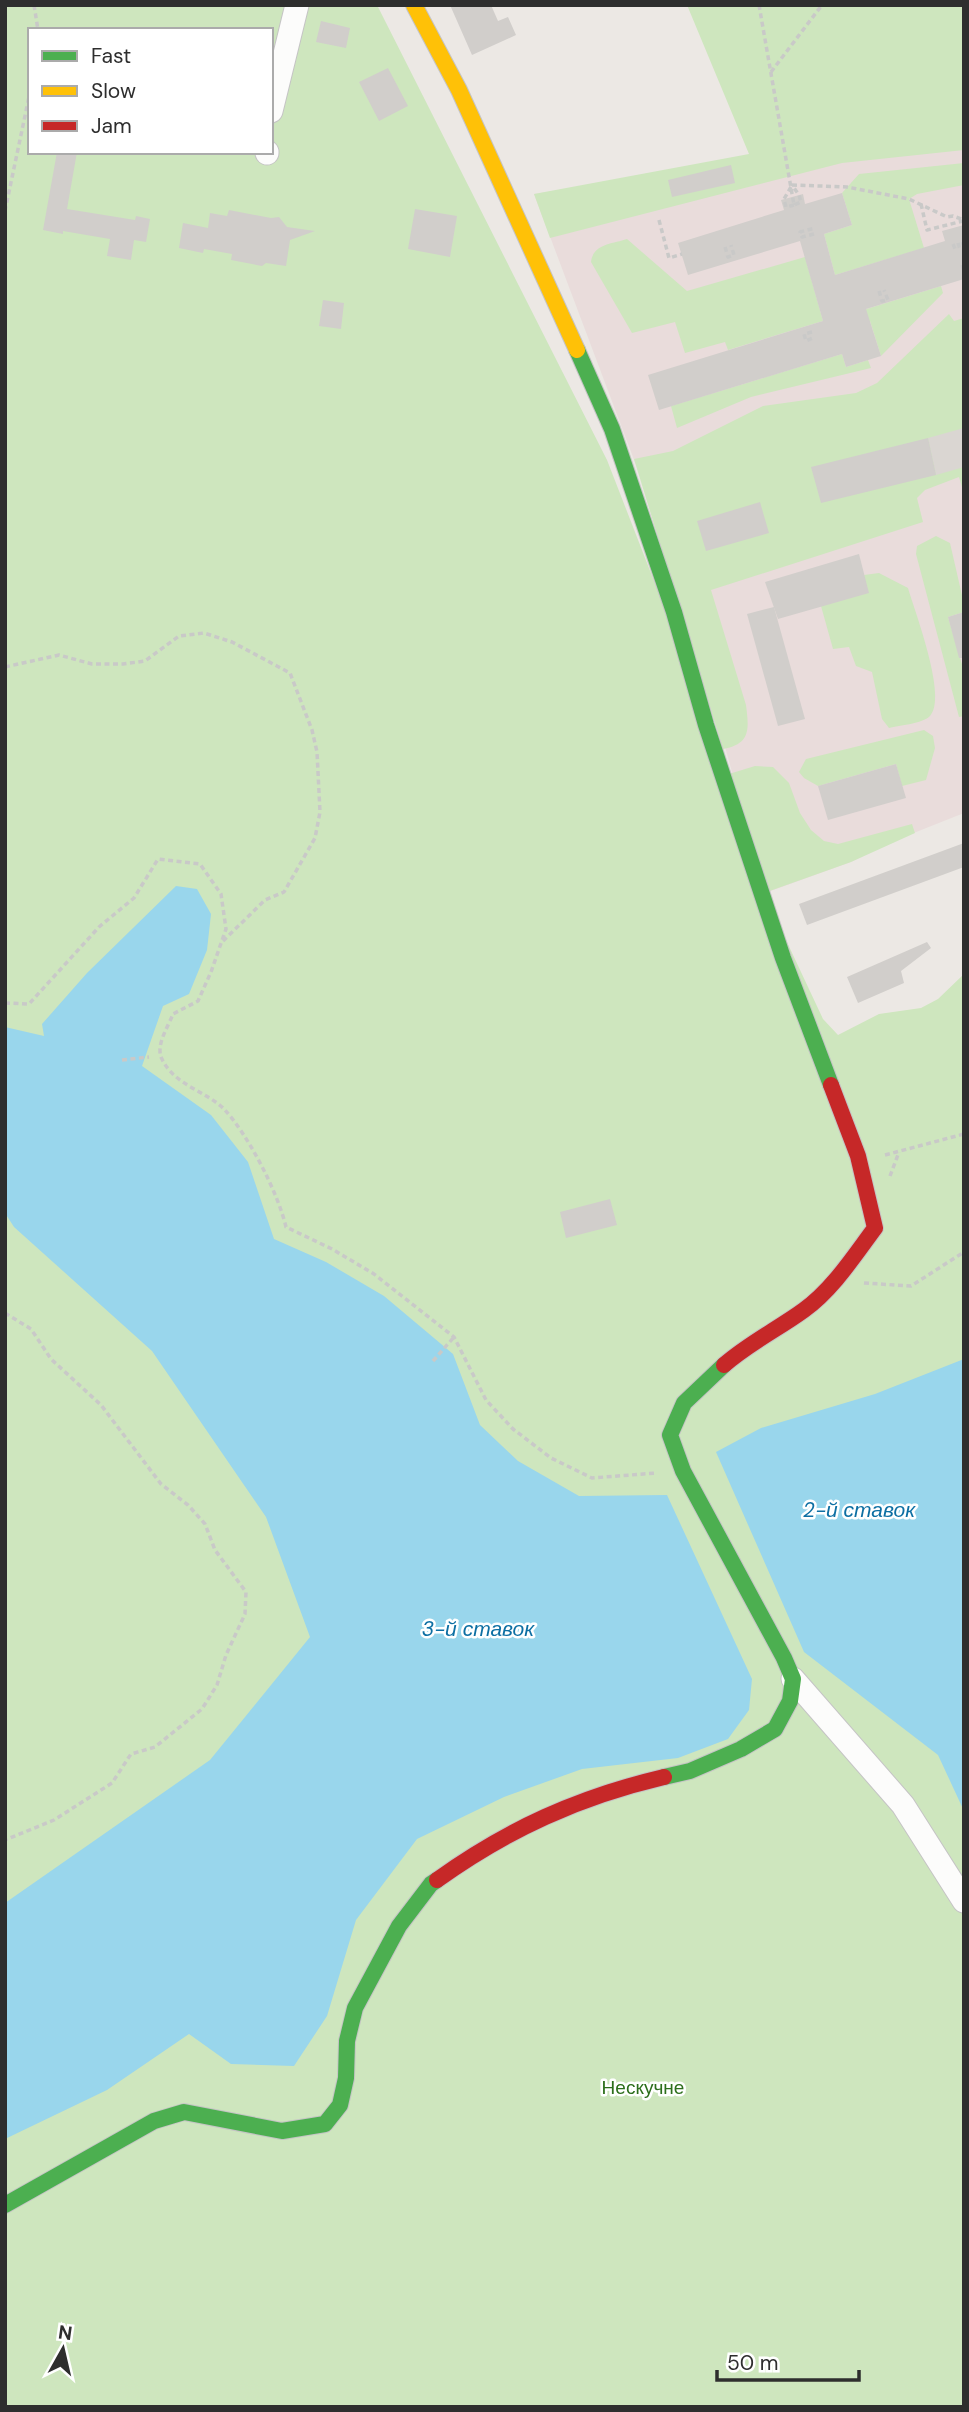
<svg xmlns="http://www.w3.org/2000/svg" width="969" height="2412" font-family="'DM Sans',sans-serif">
<rect width="100%" height="100%" fill="#ece8e4"/>
<polygon fill="#e9dcdb" points="964,129 964,813 886,844 851,862 765,893 680,582 534,194"/>
<g fill="#cee6be" fill-rule="evenodd">
<path d="M5,5h372l230,455 122,314 26,-8 18,1 16,16 11,30 11,17 13,11 14,3 74,-20 3,9 -64,29 -87,31 59,126 15,16 41,-21 42,-6 17,-9 26,-25v1433h-959zM30,30h241v122h-241z"/>
<polygon points="687,5 964,5 964,150 842,163 550,238 534,194 749,154"/>
<polygon points="964,163 964,185 917,194 909,199 924,248 835,275 824,234 852,225 842,193 859,174"/>
<path d="M627,239l60,52 118,-34 18,64 -95,29 -3,-8 -40,11 -10,-31 -43,11 -41,-71c2,-18 21,-18 36,-23z"/>
<polygon points="941,286 943,293 881,356 870,321 863,323 860,311"/>
<path d="M949,314l5,7 10,-3v176l-5,-17 -34,13 -8,8 6,24 -212,68 35,115c3,24 5,39 -23,44l-89,-290 39,-8 90,-45 93,-13 21,-10z"/>
<polygon points="842,354 846,367 868,360 871,368 751,397 677,428 671,406"/>
<polygon points="936,536 950,543 964,604 964,612 948,617 964,671 964,716 959,717 916,554 917,546"/>
<path d="M879,573l29,15c7,24 40,110 22,128 -8,8 -30,9 -41,12l-7,-9 -10,-47 -16,-6 -7,-19 -16,2 -12,-43 43,-31z"/>
<polygon points="924,730 933,736 935,748 926,780 902,786 896,764 818,786 804,778 799,772 806,759"/>
</g>
<polygon fill="#dad6d2" points="964,428 964,467 936,475 928,438"/>
<g fill="#99d6ec">
<polygon points="176,886 197,889 211,914 207,950 189,994 163,1006 142,1066 211,1115 248,1162 274,1239 326,1262 384,1296 453,1354 480,1425 518,1461 579,1496 667,1495 752,1679 749,1710 728,1739 678,1758 582,1769 504,1797 417,1839 356,1920 327,2016 294,2066 231,2064 189,2034 107,2090 5,2139 5,1903 210,1760 310,1637 266,1517 152,1351 14,1227 5,1213 5,1027 44,1036 42,1024 87,973"/>
<polygon points="964,1359 964,1811 938,1755 804,1652 716,1452 761,1428 875,1394"/>
</g>
<g fill="#d1cecb">
<polygon points="450,5 491,5 498,21 508,17 516,35 472,55"/>
<polygon points="321,21 350,28 346,48 316,42"/>
<polygon points="388,68 408,106 379,121 359,82"/>
<polygon points="57,152 77,152 67,209 135,220 136,216 150,219 146,242 134,240 131,260 107,256 110,239 63,231 63,234 43,230"/>
<polygon points="731,165 735,183 672,197 668,180"/>
<polygon points="842,193 852,225 824,234 835,275 945,241 942,231 964,225 964,279 866,309 881,356 846,367 842,354 659,410 648,375 823,321 800,241 688,275 678,243 784,210 781,200 803,194 805,204"/>
<polygon points="415,209 457,216 450,257 408,249"/>
<polygon points="229,210 271,218 279,217 287,227 315,231 290,240 286,266 266,263 262,266 231,260 232,254 204,249 203,253 179,248 183,223 208,228 210,213 227,216"/>
<polygon points="323,300 344,303 341,329 319,326"/>
<polygon points="928,438 936,475 821,503 811,467"/>
<polygon points="760,502 769,533 706,551 697,521"/>
<polygon points="859,554 869,593 778,619 765,582"/>
<polygon points="774,607 805,719 778,726 747,614"/>
<polygon points="964,612 964,658 959,658 948,617"/>
<polygon points="896,764 906,798 828,820 818,786"/>
<polygon points="964,843 964,867 807,925 799,904"/>
<polygon points="927,942 931,948 901,971 904,983 858,1003 847,977"/>
<polygon points="610,1199 617,1225 566,1238 560,1212"/>
</g>
<g fill="none" stroke-linecap="round" stroke-linejoin="round">
<defs>
<g id="street">
<polyline points="271,111 297,5"/>
<polyline points="267,153 267,152"/>
<polyline points="793,1679 903,1805 964,1901"/>
</g>
<g id="fast">
<polyline points="577,350 612,429 674,612 706,725 783,958 831,1085"/>
<polyline points="664,1777 690,1771 741,1749 775,1729 790,1701 793,1679 784,1658 683,1471 670,1435 684,1403 724,1365"/>
<polyline points="5,2205 154,2121 184,2112 282,2131 325,2124 340,2105 346,2078 347,2041 355,2008 399,1926 431,1884 437,1880"/>
</g>
<polyline id="slow" points="414,5 459,90 577,350"/>
<g id="jam">
<path d="M724,1365c25,-22 54,-36 80,-55 29,-21 50,-54 71,-82l-17,-72 -27,-71"/>
<path d="M437,1880c71,-51 142,-83 227,-103"/>
</g>
</defs>
<use href="#street" stroke="#c5c4c5" stroke-width="25"/>
<use href="#fast" stroke="#c5c4c5" stroke-width="18"/>
<use href="#slow" stroke="#c5c4c5" stroke-width="18"/>
<use href="#jam" stroke="#c5c4c5" stroke-width="18"/>
<g stroke="#c9c9c8" stroke-width="3.5" stroke-dasharray="5 3.5" stroke-linecap="butt">
<polyline points="34,5 38,30"/>
<polyline points="759,5 794,205 801,202 799,195 792,185"/>
<polyline points="771,72 822,5"/>
<polyline points="792,185 847,187 909,199 947,217 953,216 964,220"/>
<polyline points="791,187 784,199 786,207 794,205 794,207"/>
<polyline points="921,204 927,230 963,221"/>
<polyline points="5,211 30,92"/>
<polyline points="659,220 669,258 682,254"/>
<polyline points="814,234 802,237 800,232 815,228"/>
<polyline points="962,242 964,246"/>
<polyline points="958,243 960,250"/>
<polyline points="953,244 956,251"/>
<polyline points="725,247 728,257 734,255 731,245"/>
<polyline points="962,265 964,271"/>
<polyline points="879,291 882,301 888,300 884,290"/>
<polyline points="812,332 804,334 806,341 813,338"/>
<polyline points="5,667 59,655 92,664 123,664 145,661 179,636 204,633 232,642 290,673 312,730 317,752 320,812 315,838 284,892 265,900 222,942"/>
<path d="M5,1003l24,1 70,-77 35,-29 24,-39 42,5 21,30 5,35 -15,43 -13,29 -25,13c-5,13 -18,32 -11,45 12,26 44,32 62,50 25,27 54,84 62,118l46,22 42,25 80,63 32,63 27,29 38,29 41,20 64,-5"/>
<polyline points="122,1060 149,1057"/>
<polyline points="885,1155 964,1134"/>
<polyline points="890,1176 899,1152"/>
<polyline points="864,1283 911,1286 964,1252"/>
<polyline points="5,1313 31,1329 51,1359 101,1405 161,1484 188,1505 205,1524 215,1550 246,1592 245,1614 226,1655 217,1685 202,1709 155,1747 131,1754 112,1783 54,1820 5,1840"/>
<polyline points="433,1361 454,1337"/>
</g>
<use href="#street" stroke="#fcfcfb" stroke-width="23"/>
<use href="#fast" stroke="#4caf50" stroke-width="16"/>
<use href="#slow" stroke="#ffc107" stroke-width="16"/>
<use href="#jam" stroke="#c62828" stroke-width="16"/>
</g>
<g text-anchor="middle" dominant-baseline="central" stroke-width="5" stroke-linejoin="round" paint-order="stroke">
<g font-size="19" fill="#2c6e1b" stroke="#fff">
<text x="643" y="2087">Нескучне</text>
</g>
<g font-size="21" font-style="italic" fill="#0d6fa3" stroke="#fff">
<text x="859" y="1510">2-й ставок</text>
<text x="478" y="1629">3-й ставок</text>
</g>
</g>
<rect width="969" height="2412" fill="none" stroke="#2e2e2e" stroke-width="14"/>
<rect x="28" y="28" width="245" height="126" fill="#ffffff" stroke="#ababab" stroke-width="2"/>
<rect x="42" y="51" width="35" height="10" fill="#4caf50" stroke="#ababab" stroke-width="2"/>
<text x="91" y="63" font-size="21" fill="#2e2e2e">Fast</text>
<rect x="42" y="86" width="35" height="10" fill="#ffc107" stroke="#ababab" stroke-width="2"/>
<text x="91" y="98" font-size="21" fill="#2e2e2e">Slow</text>
<rect x="42" y="121" width="35" height="10" fill="#c62828" stroke="#ababab" stroke-width="2"/>
<text x="91" y="133" font-size="21" fill="#2e2e2e">Jam</text>
<g transform="translate(63 2349) rotate(8)" stroke="#ffffff" stroke-width="5" paint-order="stroke">
<path d="M0-5L12 26L0 18L-12 26Z" fill="#2e2e2e"/>
<text y="-10" font-size="19" font-weight="bold" text-anchor="middle" fill="#2e2e2e">N</text>
</g>
<path d="M717 2370v10h142v-10" fill="none" stroke="#2e2e2e" stroke-width="3.5"/>
<text x="727" y="2370" font-size="21" fill="#2e2e2e" stroke="#ffffff" stroke-width="5" paint-order="stroke">50 m</text>
</svg>
